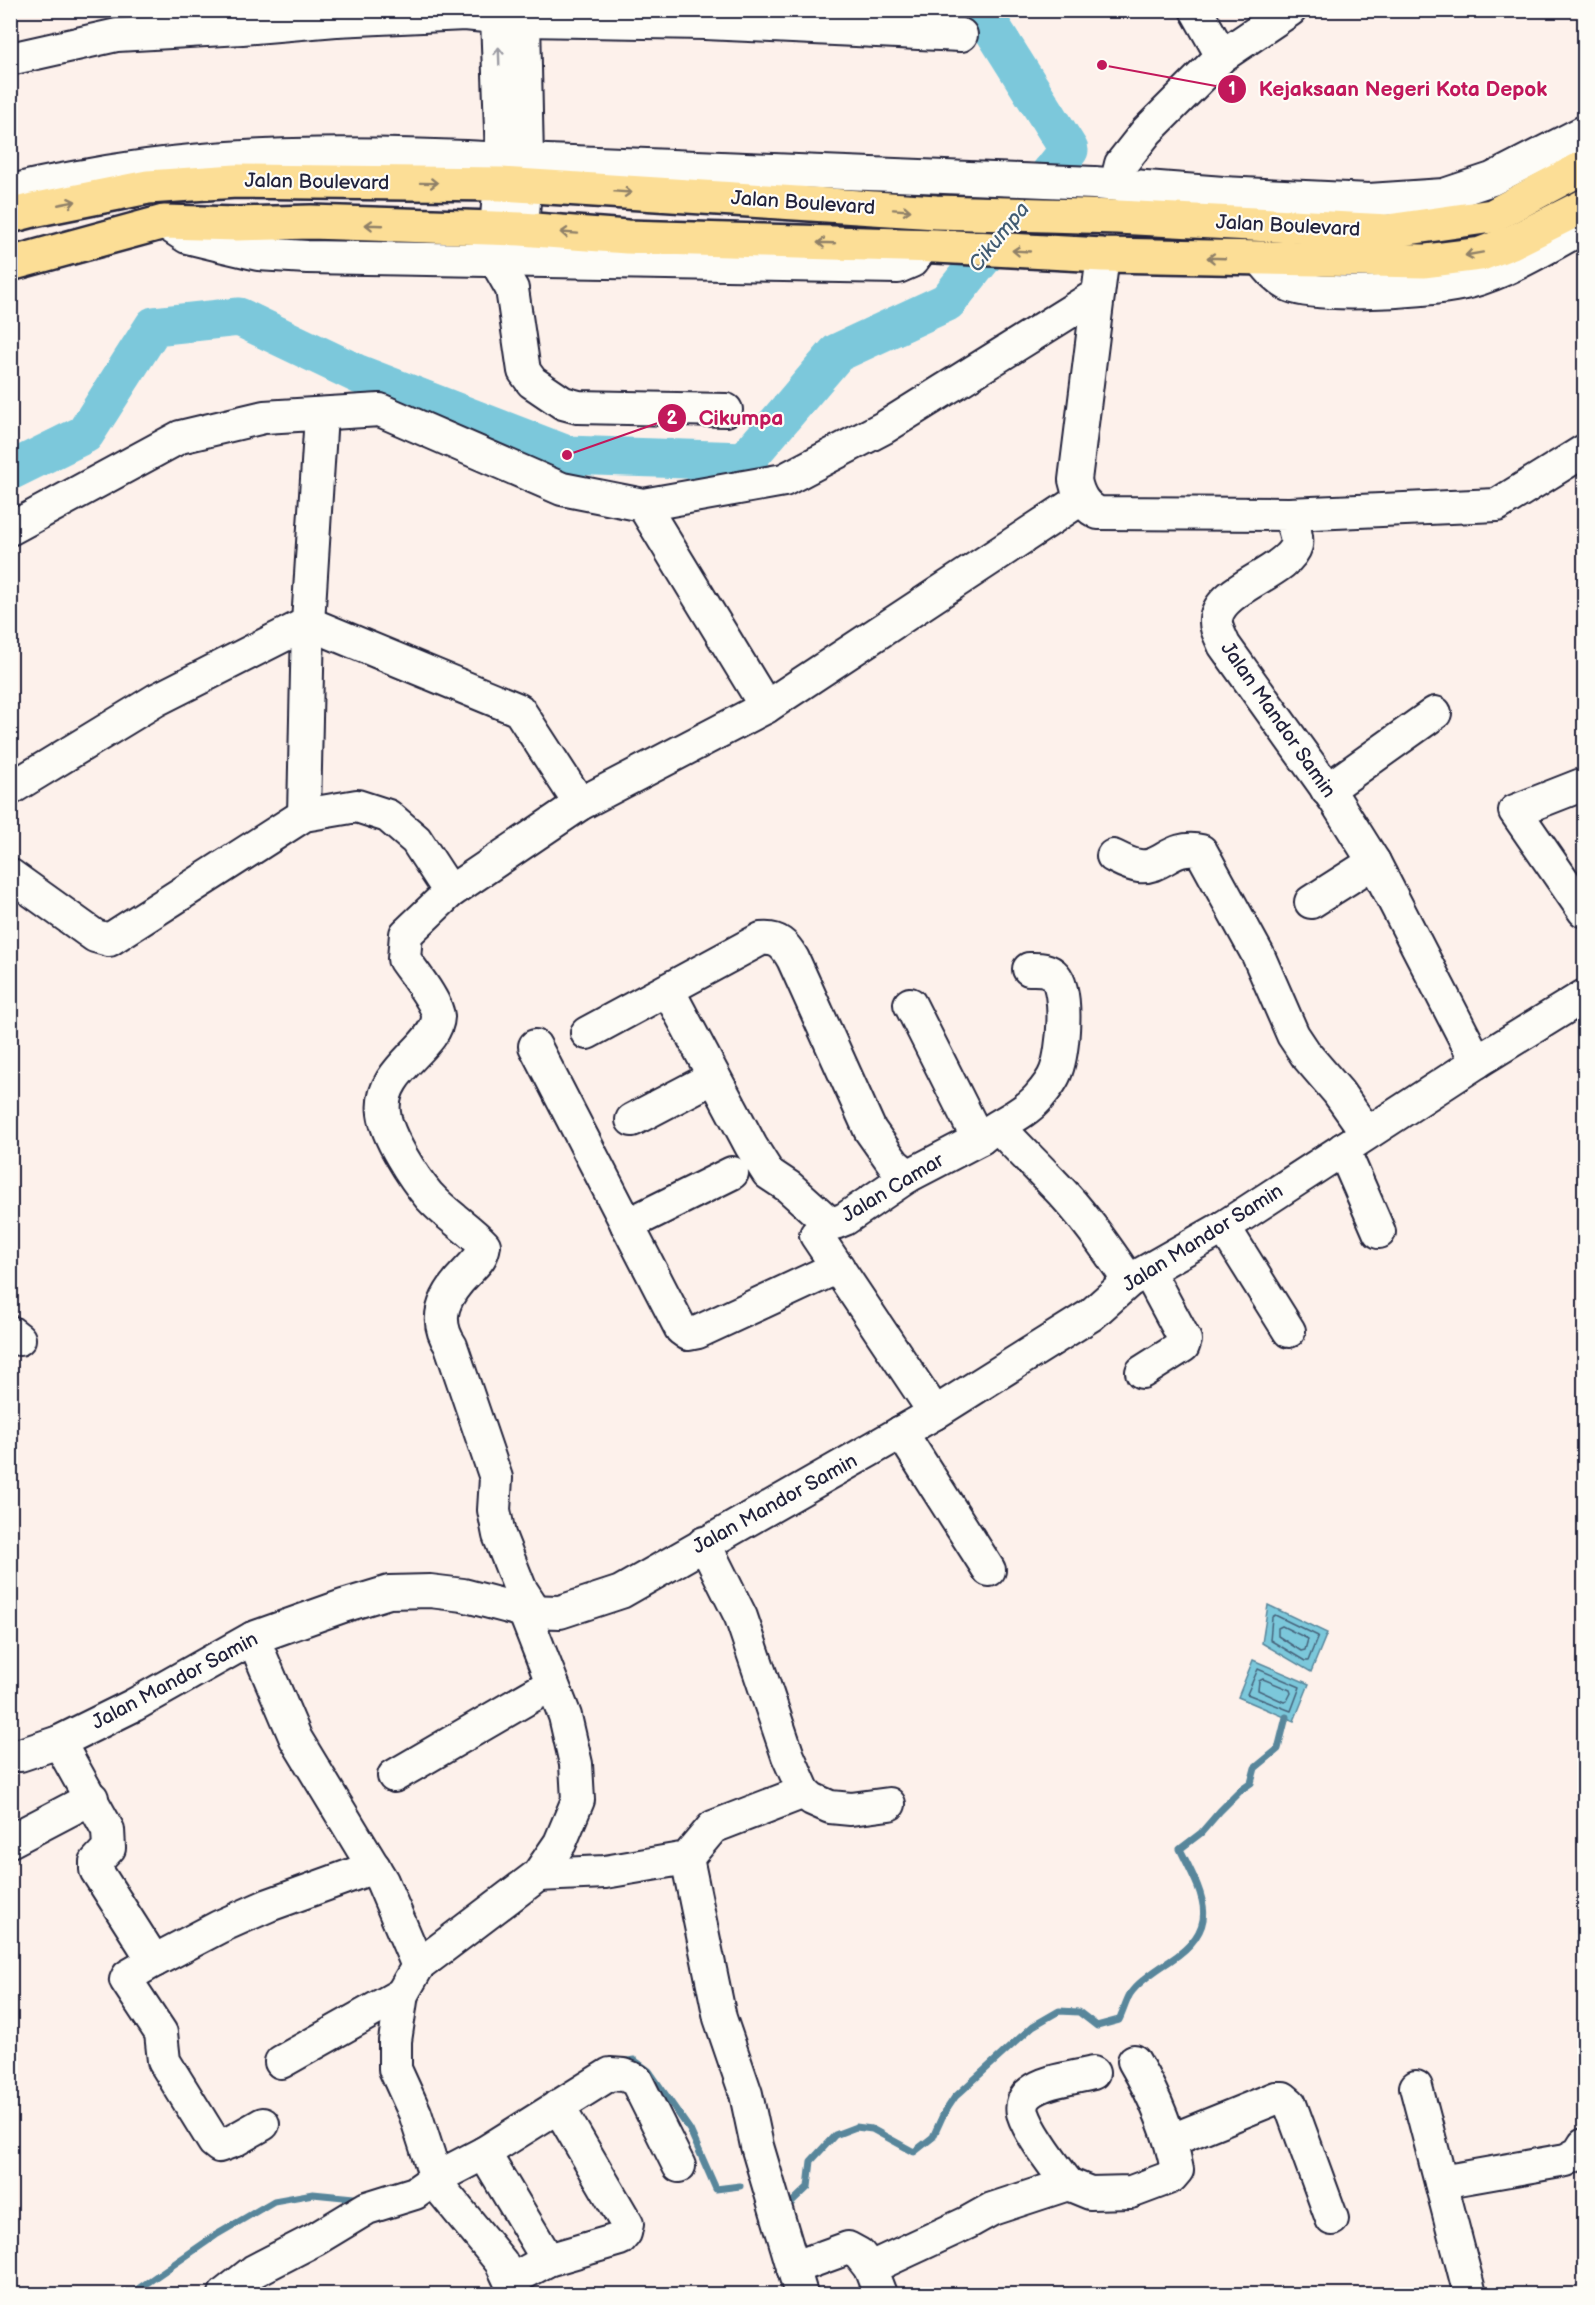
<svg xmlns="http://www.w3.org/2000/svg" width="1595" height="2305" font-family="'Balsamiq Sans',sans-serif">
<rect width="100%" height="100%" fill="#fdf1eb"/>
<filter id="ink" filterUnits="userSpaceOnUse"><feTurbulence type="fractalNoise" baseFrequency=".0167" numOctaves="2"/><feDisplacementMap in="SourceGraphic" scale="12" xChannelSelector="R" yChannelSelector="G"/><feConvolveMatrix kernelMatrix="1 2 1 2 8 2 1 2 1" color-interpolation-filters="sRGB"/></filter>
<g filter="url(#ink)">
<g fill="#7cc8db" stroke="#58869b" stroke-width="1.5">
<polygon points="1268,1605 1327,1633 1311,1672 1262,1643"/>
<polygon points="1253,1660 1309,1684 1294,1721 1238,1697"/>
</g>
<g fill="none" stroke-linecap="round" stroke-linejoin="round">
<g stroke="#46647b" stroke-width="1.5">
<polygon points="1275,1615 1318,1636 1308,1661 1305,1661 1270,1640 1272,1617"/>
<polygon points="1282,1626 1308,1639 1305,1650 1301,1651 1278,1636 1278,1628"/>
<polygon points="1258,1669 1300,1687 1291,1711 1247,1694"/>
<polygon points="1263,1679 1290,1690 1291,1693 1287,1701 1284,1702 1258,1690 1259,1681"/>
</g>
<g stroke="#58869b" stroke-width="7">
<polyline points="623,2062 634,2060 649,2071 690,2130 716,2189 740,2186"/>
<path d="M785,2209l23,-22 3,-26 24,-26 21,-8 16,2 42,23 19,-15 10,-22 12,-18 78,-71 26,-15 20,1 18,14 22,-6c4,-8 7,-19 11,-26 8,-12 29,-26 40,-33 53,-34 33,-66 10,-112l21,-16 19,-22 21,-21 10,-7 4,-15 23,-19 8,-32"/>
<polyline points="131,2294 216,2235 274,2201 313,2194 364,2199"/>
</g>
<polyline stroke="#7cc8db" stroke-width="39" points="10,471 85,434 154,326 239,317 358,374 567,455 745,461 837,353 947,302 1069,150 981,10"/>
<defs>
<g id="minor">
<polyline points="336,10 336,20 465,14 524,20 705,23 961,35"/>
<polyline points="1196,10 1222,56"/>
<polyline points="497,17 502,158 496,229 496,261 512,289 524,371 532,382 563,403 578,407 726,410"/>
<polyline points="10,59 117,35 242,28 336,20"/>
<polyline points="1116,184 1121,164 1147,131 1222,56 1290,10"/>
<path d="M10,192c26,-9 54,-12 80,-17 151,-28 305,-22 457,-14l547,22 129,10 146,7 75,-5 48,-16 92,-47"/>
<polyline points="164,222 187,237 224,246 258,254 307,257 898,267 912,261 923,246"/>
<path d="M1103,255l-28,225c3,15 9,26 23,33l191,1c3,9 9,22 7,31 -8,28 -76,42 -80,74 -1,9 5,18 8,26l111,155 39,62 103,200"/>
<polyline points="520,256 527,160 524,20"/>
<path d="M1261,259c8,10 18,22 30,27 28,12 147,5 178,-4 40,-11 78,-35 115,-55"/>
<polyline points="643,505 766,707"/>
<polyline points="1289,514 1497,505 1584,451"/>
<polyline points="10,529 180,437 264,417 380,410 562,489 643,505 784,480 885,427 1098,294"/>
<polyline points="1584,784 1515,811 1584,911"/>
<polyline points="10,789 156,700 308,623 519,710 580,804"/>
<polyline points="1327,790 1435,713"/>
<polyline points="304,815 308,623 321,415"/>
<path d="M1113,856c8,4 17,9 26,10 23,3 32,-22 62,-15l57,104 35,80 14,21 31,36 29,41"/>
<polyline points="10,875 95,936 109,940 304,815 357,806 388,816 416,840 450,892"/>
<polyline points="1311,902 1374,862"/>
<path d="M668,990l83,156 17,27 21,14 39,35 7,1 10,-4 63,-43 73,-38c18,-15 41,-22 57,-40 6,-7 15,-18 18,-27 7,-19 13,-79 -1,-95 -7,-8 -16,-7 -26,-7"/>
<polyline points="910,1004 971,1125 981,1138"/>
<path d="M587,1033l174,-94c17,-2 24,6 32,20l77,171 24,34 14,12"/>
<polyline points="535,1046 681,1329 688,1334 698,1332 838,1267"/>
<polyline points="632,1120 714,1077"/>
<path d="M999,1127c17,19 36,37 54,56 29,29 53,64 76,98"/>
<polyline points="1343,1149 1379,1232"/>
<polyline points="627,1225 732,1173"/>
<polyline points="1224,1227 1289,1331"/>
<polyline points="816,1235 935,1413"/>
<polyline points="10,1332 19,1339"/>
<polyline points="1142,1372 1183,1346 1185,1340 1148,1271"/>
<polyline points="901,1432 989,1570"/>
<polyline points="704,1543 741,1617 788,1756 804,1792 812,1799 830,1807 851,1809 889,1804"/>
<path d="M535,1611l-15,-23 -21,-53 -5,-25 2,-32 -45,-132c-19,-28 -6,-52 16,-74 9,-10 15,-14 17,-27 -17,-18 -39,-31 -55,-49 -16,-19 -42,-59 -45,-83 -6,-43 53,-66 54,-96 0,-14 -26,-46 -34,-58l2,-25 44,-42 130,-88 186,-97 315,-208"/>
<polyline points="253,1638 296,1739 382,1881 418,1966"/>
<polyline points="59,1742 108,1830 109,1848 96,1862 96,1870 154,1961 128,1976 126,1980 161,2033 164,2061 214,2142 219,2146 233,2141 263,2124"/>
<polyline points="10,1755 20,1755 59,1742 134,1705 253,1638 343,1606 389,1592 430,1591 463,1595 524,1611 560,1612 621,1592 935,1413 1091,1315 1129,1281 1224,1227 1477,1062 1584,996"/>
<polyline points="394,1776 552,1684"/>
<polyline points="10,1841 92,1798"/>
<polyline points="687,1858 720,2018 746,2094 757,2146 801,2294"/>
<polyline points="538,1875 605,1872 687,1858 713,1827 804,1792"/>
<polyline points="154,1961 219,1927 269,1905 374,1867"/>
<polyline points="281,2062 402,1994"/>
<polyline points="1416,2087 1470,2294"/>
<polyline points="1172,2140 1276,2098 1283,2098 1290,2104 1332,2219"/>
<polyline points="484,2153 548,2260"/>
<polyline points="1441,2182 1566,2160 1579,2153 1584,2145"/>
<path d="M1068,2184c-13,-17 -39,-51 -45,-71 -2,-8 1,-16 8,-21 15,-12 43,-14 62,-19"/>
<path d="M793,2268l55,-20 11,6 11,14 97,-45 25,-14 76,-25 22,9 41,-1 40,-15 6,-7c-7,-39 -23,-75 -43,-109"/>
<polyline points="870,2268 880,2294"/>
<polyline points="524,2273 548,2260 620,2239 625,2233 627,2224 558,2106"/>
<polyline points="225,2294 254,2271 314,2240 367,2208 415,2193 436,2178 484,2153 610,2074 624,2075 636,2080 679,2166"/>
<polyline points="516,2294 501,2262 436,2183 436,2178 415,2113 395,2069 395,2041 402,1994 418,1966 538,1875 560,1843 578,1800 576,1764 565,1716 524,1611"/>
</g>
<g id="major">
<polyline points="10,216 33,210 148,187 236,181 501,184 936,212 1117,217 1388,231 1492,216 1584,167"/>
<polyline points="10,264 164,222 237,224 311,222 521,229 627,237 936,246 1103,255 1425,261 1481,254 1512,242 1584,206"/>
</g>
</defs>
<use href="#minor" stroke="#22223b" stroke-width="36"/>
<use href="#major" stroke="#22223b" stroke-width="38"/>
<use href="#minor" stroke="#fdfcf7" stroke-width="32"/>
<use href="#major" stroke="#fcde96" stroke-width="33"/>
</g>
<defs><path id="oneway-shaft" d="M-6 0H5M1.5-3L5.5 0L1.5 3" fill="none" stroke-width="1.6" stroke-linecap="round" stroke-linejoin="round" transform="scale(1.5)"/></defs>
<use stroke="#9a9aa2" href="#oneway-shaft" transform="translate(499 56) rotate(-92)"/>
<g stroke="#8f8068">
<use href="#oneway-shaft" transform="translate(429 183) rotate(1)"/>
<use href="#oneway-shaft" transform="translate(623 192) rotate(4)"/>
<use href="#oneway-shaft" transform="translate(67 203) rotate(-11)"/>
<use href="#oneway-shaft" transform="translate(902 210) rotate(4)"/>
<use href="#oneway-shaft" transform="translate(374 225) rotate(-178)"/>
<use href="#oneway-shaft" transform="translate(569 233) rotate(-176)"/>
<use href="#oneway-shaft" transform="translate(826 243) rotate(-178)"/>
<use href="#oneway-shaft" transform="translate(1021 251) rotate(-177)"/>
<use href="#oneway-shaft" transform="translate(1474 254) rotate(170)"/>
<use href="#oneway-shaft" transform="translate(1216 258) rotate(-178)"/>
</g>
</g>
<g text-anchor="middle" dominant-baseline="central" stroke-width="4.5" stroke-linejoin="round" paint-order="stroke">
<g font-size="20" fill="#22223b" stroke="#fdfcf7">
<text transform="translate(317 182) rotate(1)">Jalan Boulevard</text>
<text transform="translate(803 203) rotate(4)">Jalan Boulevard</text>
<text transform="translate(1288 226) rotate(3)">Jalan Boulevard</text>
<text transform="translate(1278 720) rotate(55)">Jalan Mandor Samin</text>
<text transform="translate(893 1188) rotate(-31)">Jalan Camar</text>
<text transform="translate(1203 1238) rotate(-32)">Jalan Mandor Samin</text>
<text transform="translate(775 1504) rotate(-29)">Jalan Mandor Samin</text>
<text transform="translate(175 1681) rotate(-28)">Jalan Mandor Samin</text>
</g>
<g font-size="21" font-style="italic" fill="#425c73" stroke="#fdfcf7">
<text transform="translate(999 237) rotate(-51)">Cikumpa</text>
</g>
</g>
<path fill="none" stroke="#c2185b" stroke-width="2" d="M1102 65L1232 89M567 455L672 418"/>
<g fill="#c2185b" stroke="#fdfcf7" stroke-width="2">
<circle cx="1102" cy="65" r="6"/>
<circle cx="567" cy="455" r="6"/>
<circle cx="1232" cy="89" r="15"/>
<circle cx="672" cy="418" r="15"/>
</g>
<g font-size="18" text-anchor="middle" font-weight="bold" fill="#fff">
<text x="1232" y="95">1</text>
<text x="672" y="424">2</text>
</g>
<g font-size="21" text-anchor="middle" font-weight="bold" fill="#c2185b" stroke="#fdfcf7" stroke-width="4.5" stroke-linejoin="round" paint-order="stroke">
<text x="1403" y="96">Kejaksaan Negeri Kota Depok</text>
<text x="741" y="425">Cikumpa</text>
</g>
<rect width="1595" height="2305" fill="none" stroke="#fdfcf7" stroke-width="36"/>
<rect x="18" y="18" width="1559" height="2269" fill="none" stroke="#22223b" stroke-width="2" filter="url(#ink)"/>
</svg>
